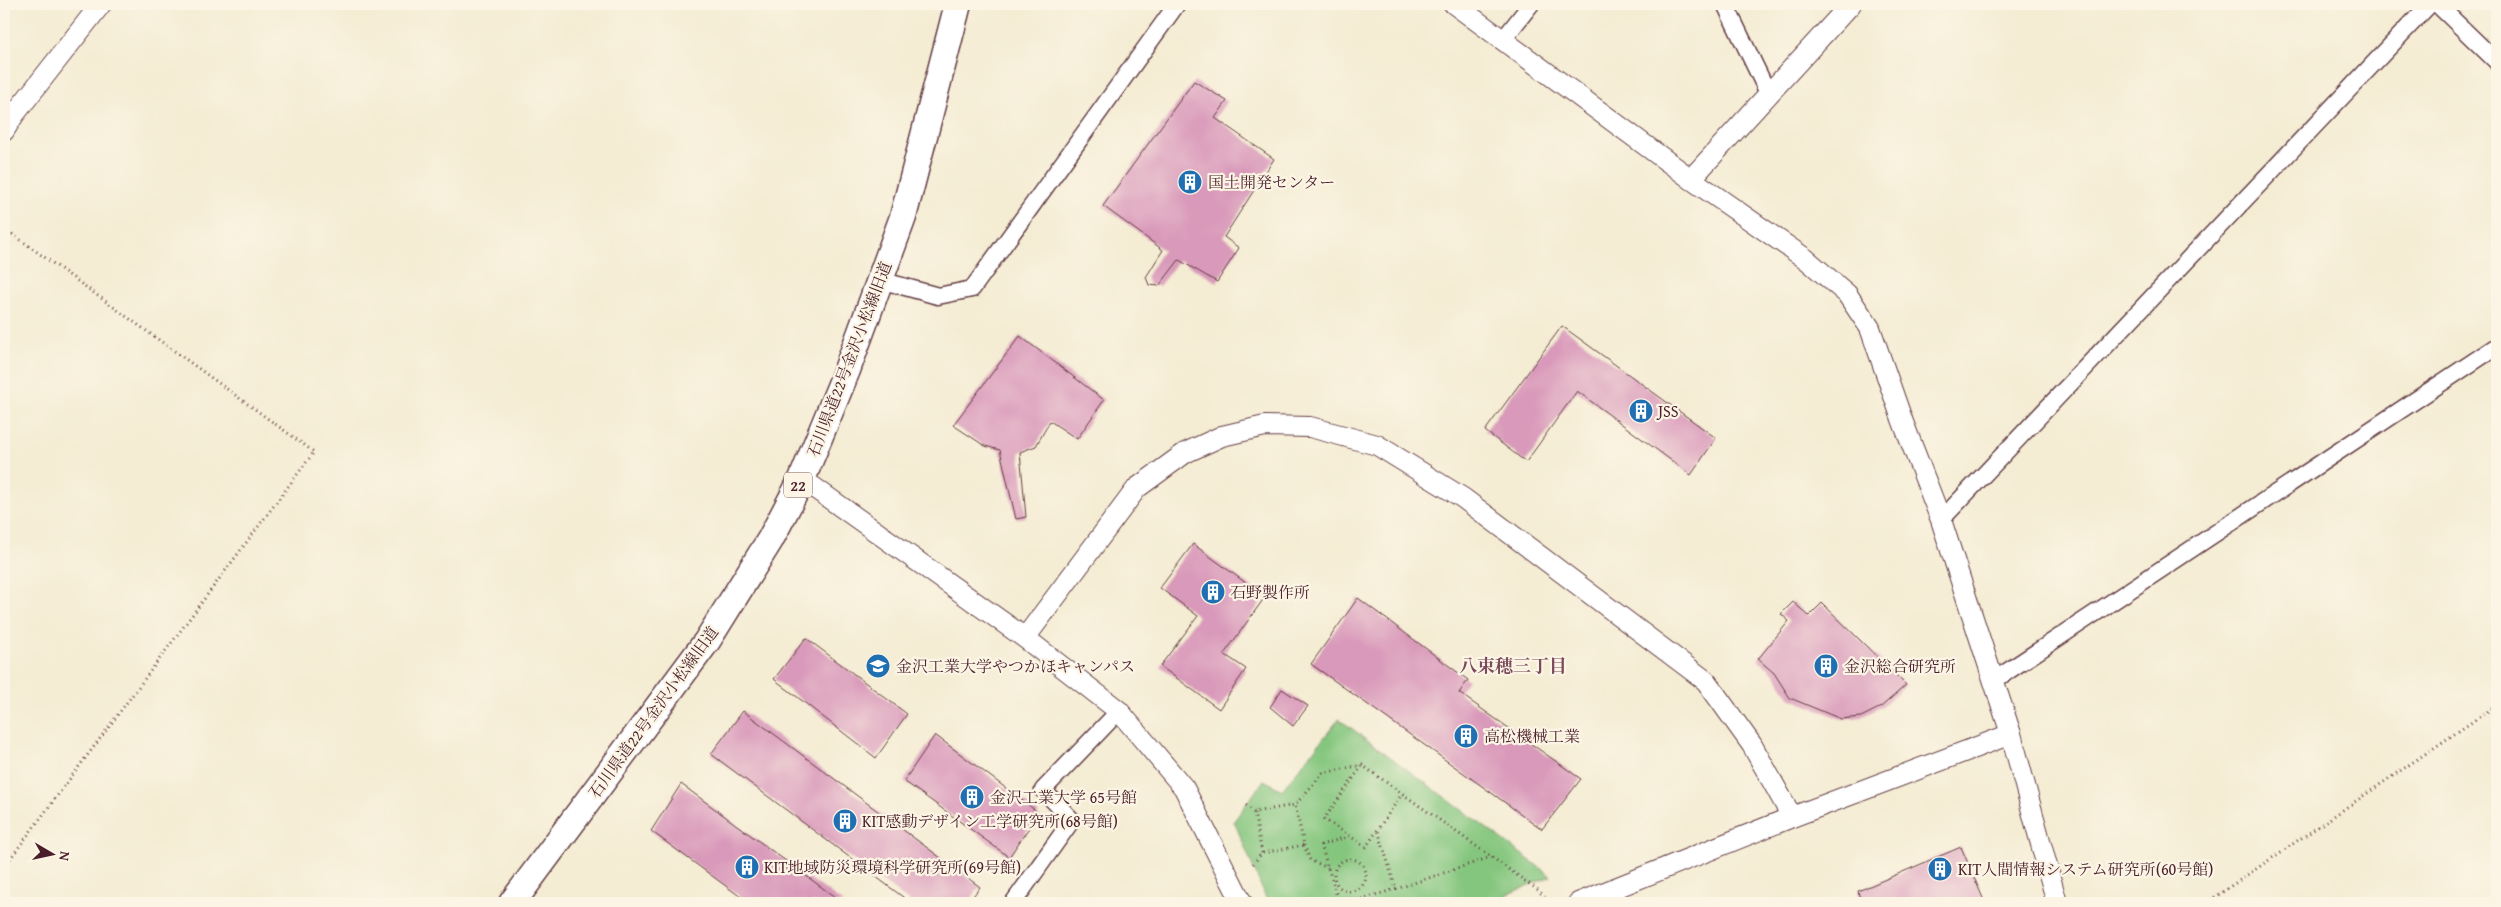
<svg xmlns="http://www.w3.org/2000/svg" width="2501" height="907" font-family="'Gentium Book Plus','Noto Serif JP',serif">
<rect width="100%" height="100%" fill="#fcf5e5"/>
<filter id="ink" filterUnits="userSpaceOnUse"><feTurbulence type="fractalNoise" baseFrequency=".02" numOctaves="2"/><feDisplacementMap in="SourceGraphic" scale="10" xChannelSelector="R" yChannelSelector="G"/><feConvolveMatrix kernelMatrix="1 2 1 2 8 2 1 2 1" color-interpolation-filters="sRGB"/></filter>
<filter id="wash" filterUnits="userSpaceOnUse"><feTurbulence type="fractalNoise" baseFrequency=".0096" numOctaves="4" result="noise"/><feDisplacementMap in="SourceGraphic" scale="20" xChannelSelector="R" yChannelSelector="G"/><feGaussianBlur stdDeviation="1.12" result="paint"/><feColorMatrix in="noise" values="0 0 0 0 0 0 0 0 0 0 0 0 0 0 0 0 0 1.4 0 .05"/><feComposite in="paint" operator="in"/></filter>
<g filter="url(#wash)">
<rect width="100%" height="100%" fill="#f4ecd3"/>
<polygon fill="#84c67e" stroke="#677254" points="1339,719 1551,876 1488,903 1268,903 1234,821 1264,780 1282,790"/>
<g id="blocks">
<g fill="#d999ba">
<polygon points="1194,81 1227,101 1215,118 1274,159 1224,237 1239,248 1217,282 1179,260 1159,286 1149,285 1146,277 1163,250 1103,206"/>
<polygon points="1562,326 1716,438 1691,475 1577,391 1526,462 1485,431"/>
<polygon points="1020,336 1104,400 1077,439 1050,421 1036,446 1020,452 1026,517 1016,519 1000,450 985,446 953,425"/>
<polygon points="1193,544 1265,597 1224,654 1246,669 1219,709 1160,666 1198,616 1160,588"/>
<polygon points="1358,598 1468,680 1459,693 1581,779 1542,829 1311,664"/>
<polygon points="1793,602 1809,616 1822,603 1906,685 1881,707 1861,717 1841,719 1790,698 1774,673 1758,659 1789,621 1781,614"/>
<polygon points="806,638 907,714 876,758 774,679"/>
<polygon points="1282,689 1308,706 1293,726 1270,707"/>
<polygon points="743,711 980,887 968,903 911,903 711,754"/>
<polygon points="935,735 1039,813 1009,857 904,781"/>
<polygon points="681,784 843,903 749,903 651,831"/>
<polygon points="1961,847 1985,903 1861,903 1858,891"/>
</g>
</g>
</g>
<g filter="url(#ink)">
<use href="#blocks" fill-opacity="0" stroke="#643e44" stroke-width="1"/>
<g fill="none" stroke-linecap="round" stroke-linejoin="round">
<defs>
<g id="minor">
<polyline points="1725,4 1768,93"/>
<polyline points="2437,4 2497,62"/>
<polyline points="1502,41 1531,4"/>
<polyline points="880,280 938,296 972,289 1177,4"/>
<polyline points="1941,520 2430,4"/>
<polyline points="1993,681 2497,346"/>
<polyline points="1013,903 1072,820 1043,790 1119,711"/>
</g>
<g id="tertiary">
<polyline points="1454,4 1691,179 1806,259 1847,294 1870,328 1903,422 1941,520 2011,734 2057,903"/>
<polyline points="4,131 14,115 101,4"/>
<polyline points="1691,179 1851,4"/>
<polyline points="802,479 1025,638 1119,711 1184,788 1242,903"/>
<polyline points="1025,638 1137,488 1185,453 1222,436 1265,426 1310,427 1377,445 1463,498 1706,681 1752,745 1792,817"/>
<polyline points="1578,903 1792,817 2011,734"/>
</g>
<polyline id="primary" points="512,903 707,641 770,540 802,479 847,370 903,217 958,4"/>
</defs>
<use href="#minor" stroke="#643e44" stroke-width="19"/>
<use href="#tertiary" stroke="#643e44" stroke-width="22"/>
<use href="#primary" stroke="#643e44" stroke-width="29"/>
<g stroke="#643e44" stroke-width="3" stroke-dasharray="1 4" stroke-linecap="butt">
<polyline points="4,228 314,452 4,867"/>
<polyline points="1362,766 1324,819 1366,847 1402,794"/>
<polyline points="1246,805 1254,812"/>
<polyline points="1304,845 1310,860 1328,868"/>
<polyline points="1262,853 1254,812 1295,805"/>
<circle cx="1350" cy="875" r="16"/>
<polyline points="1253,864 1262,853 1304,845 1295,805 1323,773 1362,765 1538,890 1550,903"/>
<polyline points="1396,889 1491,857"/>
<polyline points="1339,903 1321,845 1350,836"/>
<polyline points="1347,903 1396,889 1378,830"/>
<polyline points="2206,903 2497,705"/>
</g>
<use href="#minor" stroke="#fff" stroke-width="16"/>
<use href="#tertiary" stroke="#fff" stroke-width="20"/>
<use href="#primary" stroke="#fff" stroke-width="26"/>
</g>
</g>
<defs>
<symbol id="building-disc" viewBox="-11 -11 22 22"><circle r="9.5" fill="#1f6fb2" stroke="#fcf5e5"/><path d="M-4-6H4V6H1V3H-1V6H-4ZM-2.5-4.3h1.7v1.8h-1.7ZM.8-4.3h1.7v1.8H.8ZM-2.5-1h1.7V.8h-1.7ZM.8-1h1.7V.8H.8Z" fill="#fff"/></symbol>
<symbol id="university-disc" viewBox="-11 -11 22 22"><circle r="9.5" fill="#1f6fb2" stroke="#fcf5e5"/><path d="M0-5L7-2L0 1L-7-2ZM-4 1L0 2.5L4 1V4Q0 6-4 4Z" fill="#fff"/></symbol>
</defs>
<g fill-rule="evenodd">
<use href="#building-disc" x="1176" y="168" width="28" height="28"/>
<use href="#building-disc" x="1627" y="397" width="28" height="28"/>
<use href="#building-disc" x="1199" y="578" width="28" height="28"/>
<use href="#university-disc" x="864" y="652" width="28" height="28"/>
<use href="#building-disc" x="1812" y="652" width="28" height="28"/>
<use href="#building-disc" x="1452" y="722" width="28" height="28"/>
<use href="#building-disc" x="958" y="783" width="28" height="28"/>
<use href="#building-disc" x="831" y="807" width="28" height="28"/>
<use href="#building-disc" x="733" y="853" width="28" height="28"/>
<use href="#building-disc" x="1926" y="855" width="28" height="28"/>
</g>
<g text-anchor="middle" dominant-baseline="central" stroke-width="4.5" stroke-linejoin="round" paint-order="stroke">
<rect fill="#fcf5e5" stroke="#7f5f63" stroke-width="1" x="784" y="472.5" width="28" height="25" rx="4"/>
<g font-size="15" font-weight="bold" fill="#4a1f2b">
<text x="798" y="485">22</text>
</g>
<g font-size="16" fill="#4a1f2b" stroke="#fcf5e5" text-anchor="start">
<text x="1208" y="182">国土開発センター</text>
<text x="1658" y="411">JSS</text>
<text x="1230" y="592">石野製作所</text>
<text x="896" y="666">金沢工業大学やつかほキャンパス</text>
<text x="1844" y="666">金沢総合研究所</text>
<text x="1484" y="736">高松機械工業</text>
<text x="990" y="797">金沢工業大学 65号館</text>
<text x="862" y="821">KIT感動デザイン工学研究所(68号館)</text>
<text x="764" y="867">KIT地域防災環境科学研究所(69号館)</text>
<text x="1958" y="869">KIT人間情報システム研究所(60号館)</text>
</g>
<g font-size="16" fill="#4a1f2b" stroke="#fcf5e5">
<text transform="translate(849 359) rotate(-69)">石川県道22号金沢小松線旧道</text>
<text transform="translate(653 712) rotate(-54)">石川県道22号金沢小松線旧道</text>
</g>
<g font-size="18" font-weight="bold" fill="#7c4a5d" stroke="#fcf5e5">
<text x="1513" y="665">八束穂三丁目</text>
</g>
</g>
<rect width="2501" height="907" fill="none" stroke="#fcf5e5" stroke-width="20"/>
<g transform="translate(52 854) rotate(99)" stroke="#fcf5e5" stroke-width="4" paint-order="stroke">
<path d="M0-4L9 19L0 12L-9 19Z" fill="#4a1f2b"/>
<text y="-8" font-size="14" font-weight="bold" text-anchor="middle" fill="#4a1f2b">N</text>
</g>
</svg>
